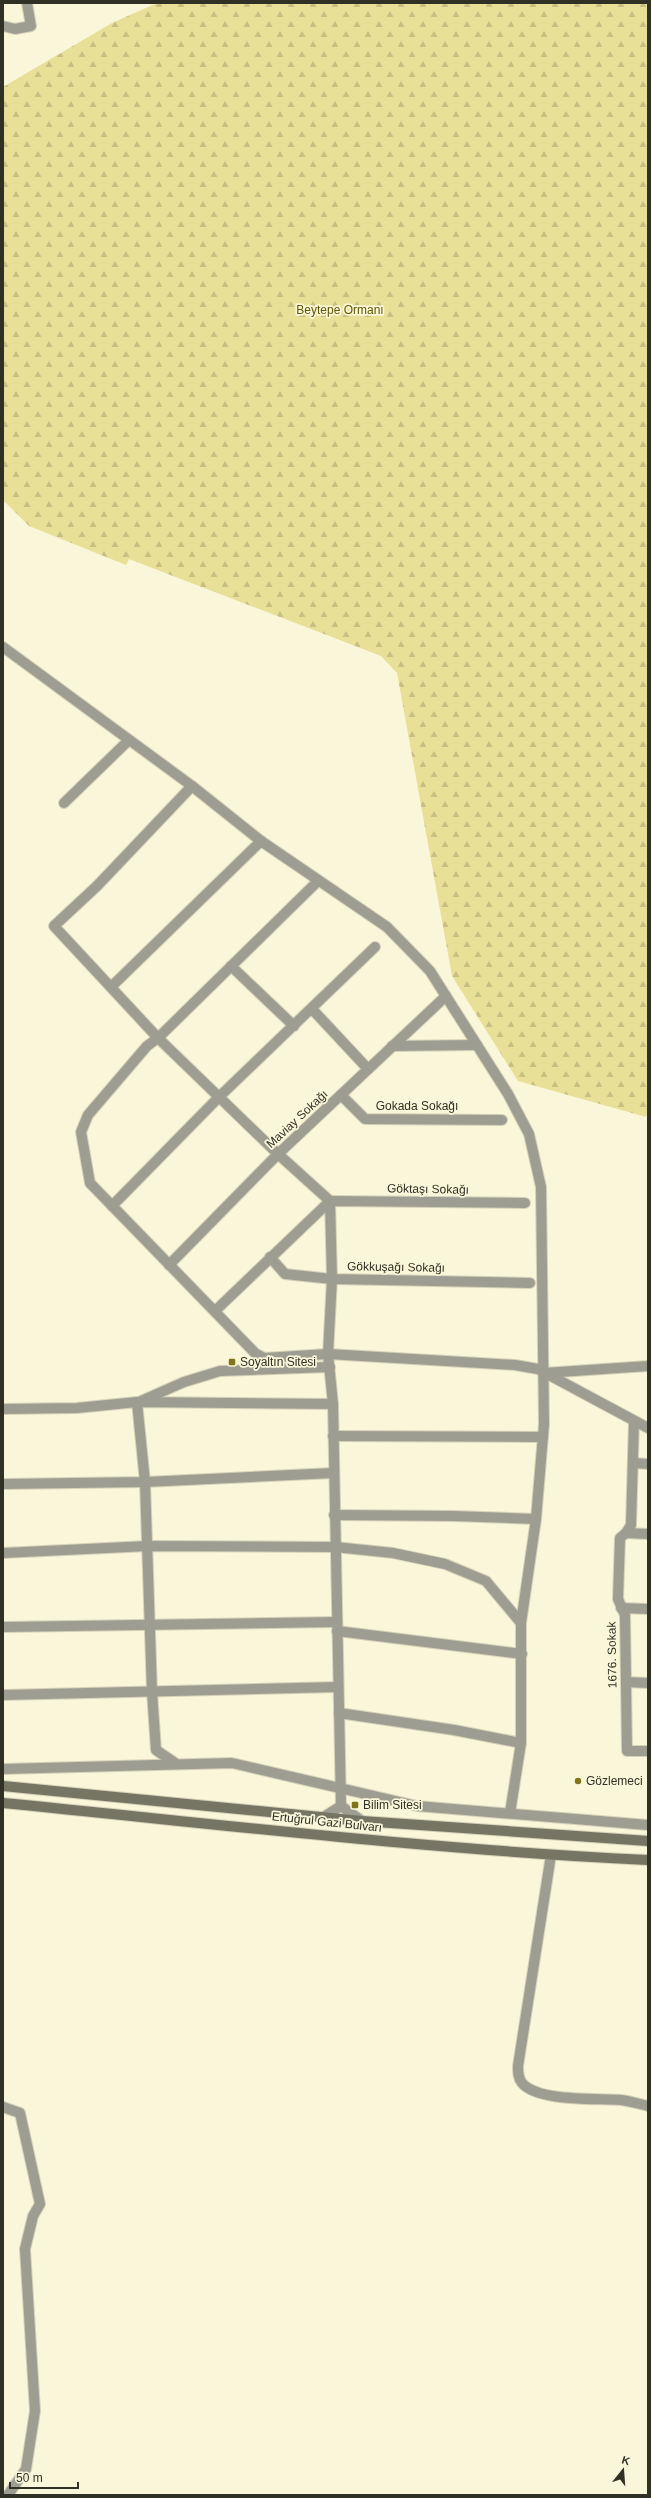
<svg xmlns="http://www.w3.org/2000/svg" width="651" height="2498" font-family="Helvetica,sans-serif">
<defs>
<pattern id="forest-firs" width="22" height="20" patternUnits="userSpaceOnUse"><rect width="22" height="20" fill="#e9e097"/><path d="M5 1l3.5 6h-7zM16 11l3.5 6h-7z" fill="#c8c082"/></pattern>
</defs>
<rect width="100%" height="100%" fill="#f9f6d9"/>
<polygon fill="url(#forest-firs)" points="157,3 648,3 648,1111 646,1117 518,1081 452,976 397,673 381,656 129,559 126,565 29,526 3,500 3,87 112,23"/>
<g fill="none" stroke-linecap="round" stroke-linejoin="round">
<defs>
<g id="minor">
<polyline points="3,26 15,29 31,26 27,3"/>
<polyline points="192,786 97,886 54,926 158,1038 278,1154 330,1201 332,1279 328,1354 333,1404 341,1806"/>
<polyline points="64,803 129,740"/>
<polyline points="318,881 158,1038 147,1046 88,1115 81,1132 90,1183 255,1353 264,1358 328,1354 515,1365 538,1369 648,1428"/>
<polyline points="231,966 294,1026"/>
<polyline points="111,987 261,841"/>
<polyline points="312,1009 368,1069"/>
<polyline points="392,1046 477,1045"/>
<polyline points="341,1095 365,1119 502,1120"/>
<polyline points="112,1206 219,1097 375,947"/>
<polyline points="270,1257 285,1274 332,1279 530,1283"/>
<polyline points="169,1265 278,1154 446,996"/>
<polyline points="215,1311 330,1201 525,1203"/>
<polyline points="141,1401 184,1382 220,1371 330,1367"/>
<polyline points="137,1402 145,1482 152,1692 156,1750 175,1763"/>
<polyline points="3,1409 77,1408 137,1402 333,1404"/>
<polyline points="634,1421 631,1525 626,1533 620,1538 618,1599 625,1615 627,1751 648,1751"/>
<polyline points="333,1436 543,1437"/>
<polyline points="633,1463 648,1464"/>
<polyline points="3,1484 145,1482 333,1473"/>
<polyline points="334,1515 453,1516 536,1519"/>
<polyline points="626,1533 648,1534"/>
<polyline points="3,1553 148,1546 335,1547 393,1553 445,1564 486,1581 521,1623"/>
<polyline points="621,1608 648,1609"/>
<polyline points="3,1627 337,1622"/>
<polyline points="337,1631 522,1654"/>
<polyline points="626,1682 648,1683"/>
<polyline points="3,1695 338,1687"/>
<polyline points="339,1713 454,1730 521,1743"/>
<polyline points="3,1769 232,1763 417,1806 648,1825"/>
<polyline points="341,1806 362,1821"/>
<polyline points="322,1818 341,1806"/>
<path d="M551,1855l-33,211c0,6 0,12 4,17 16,19 75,15 99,17 9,1 18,4 27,6"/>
<polyline points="3,2107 20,2113 40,2204 33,2216 25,2249 35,2411 26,2469 8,2495"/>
</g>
<g id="tertiary">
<polyline points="3,647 192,786 261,841 387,927 430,971 508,1094 529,1134 541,1187 544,1424 536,1519 521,1623 521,1743 510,1813"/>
<polyline points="544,1373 648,1366"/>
</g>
<g id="secondary">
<polyline points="3,1786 362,1821 648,1841"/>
<path d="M3,1803c215,21 429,47 645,57"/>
</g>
</defs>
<use href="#minor" stroke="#d5d2b9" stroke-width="12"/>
<use href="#tertiary" stroke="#d5d2b9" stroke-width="12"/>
<use href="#secondary" stroke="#d5d2b9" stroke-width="12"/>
<use href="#minor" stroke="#9e9d92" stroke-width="10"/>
<use href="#tertiary" stroke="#9e9d92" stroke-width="10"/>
<use href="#secondary" stroke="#767463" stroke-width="10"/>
</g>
<g fill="#807619" stroke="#f9f6d9" stroke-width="1.5">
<rect x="228" y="1358" width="8" height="8" rx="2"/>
<circle cx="578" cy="1781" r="4"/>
<rect x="351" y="1801" width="8" height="8" rx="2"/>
</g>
<g text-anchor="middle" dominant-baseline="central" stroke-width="3.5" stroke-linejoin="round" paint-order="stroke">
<g font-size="12" fill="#605700" stroke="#f9f6d9">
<text x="340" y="310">Beytepe Ormanı</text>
</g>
<g font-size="12" fill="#313025" stroke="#f9f6d9">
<text x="417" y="1106">Gokada Sokağı</text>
<text transform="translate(297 1119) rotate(-43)">Maviay Sokağı</text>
<text transform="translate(428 1189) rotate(1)">Göktaşı Sokağı</text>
<text transform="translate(396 1267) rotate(1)">Gökkuşağı Sokağı</text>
<text transform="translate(612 1655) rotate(-91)">1676. Sokak</text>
<text transform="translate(327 1822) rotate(6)">Ertuğrul Gazi Bulvarı</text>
</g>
<g font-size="12" fill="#313025" stroke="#f9f6d9" text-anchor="start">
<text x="240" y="1362">Soyaltın Sitesi</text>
<text x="586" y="1781">Gözlemeci</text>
<text x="363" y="1805">Bilim Sitesi</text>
</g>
</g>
<rect width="651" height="2498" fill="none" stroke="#313025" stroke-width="8"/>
<g transform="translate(623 2470) rotate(17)" stroke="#f9f6d9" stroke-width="3" paint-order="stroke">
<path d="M0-3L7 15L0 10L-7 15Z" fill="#313025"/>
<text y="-6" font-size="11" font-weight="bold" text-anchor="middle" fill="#313025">K</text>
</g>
<path d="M10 2482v6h68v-6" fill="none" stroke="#313025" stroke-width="2"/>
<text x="16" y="2482" font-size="12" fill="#313025" stroke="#f9f6d9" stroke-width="3" paint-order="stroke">50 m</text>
</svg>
